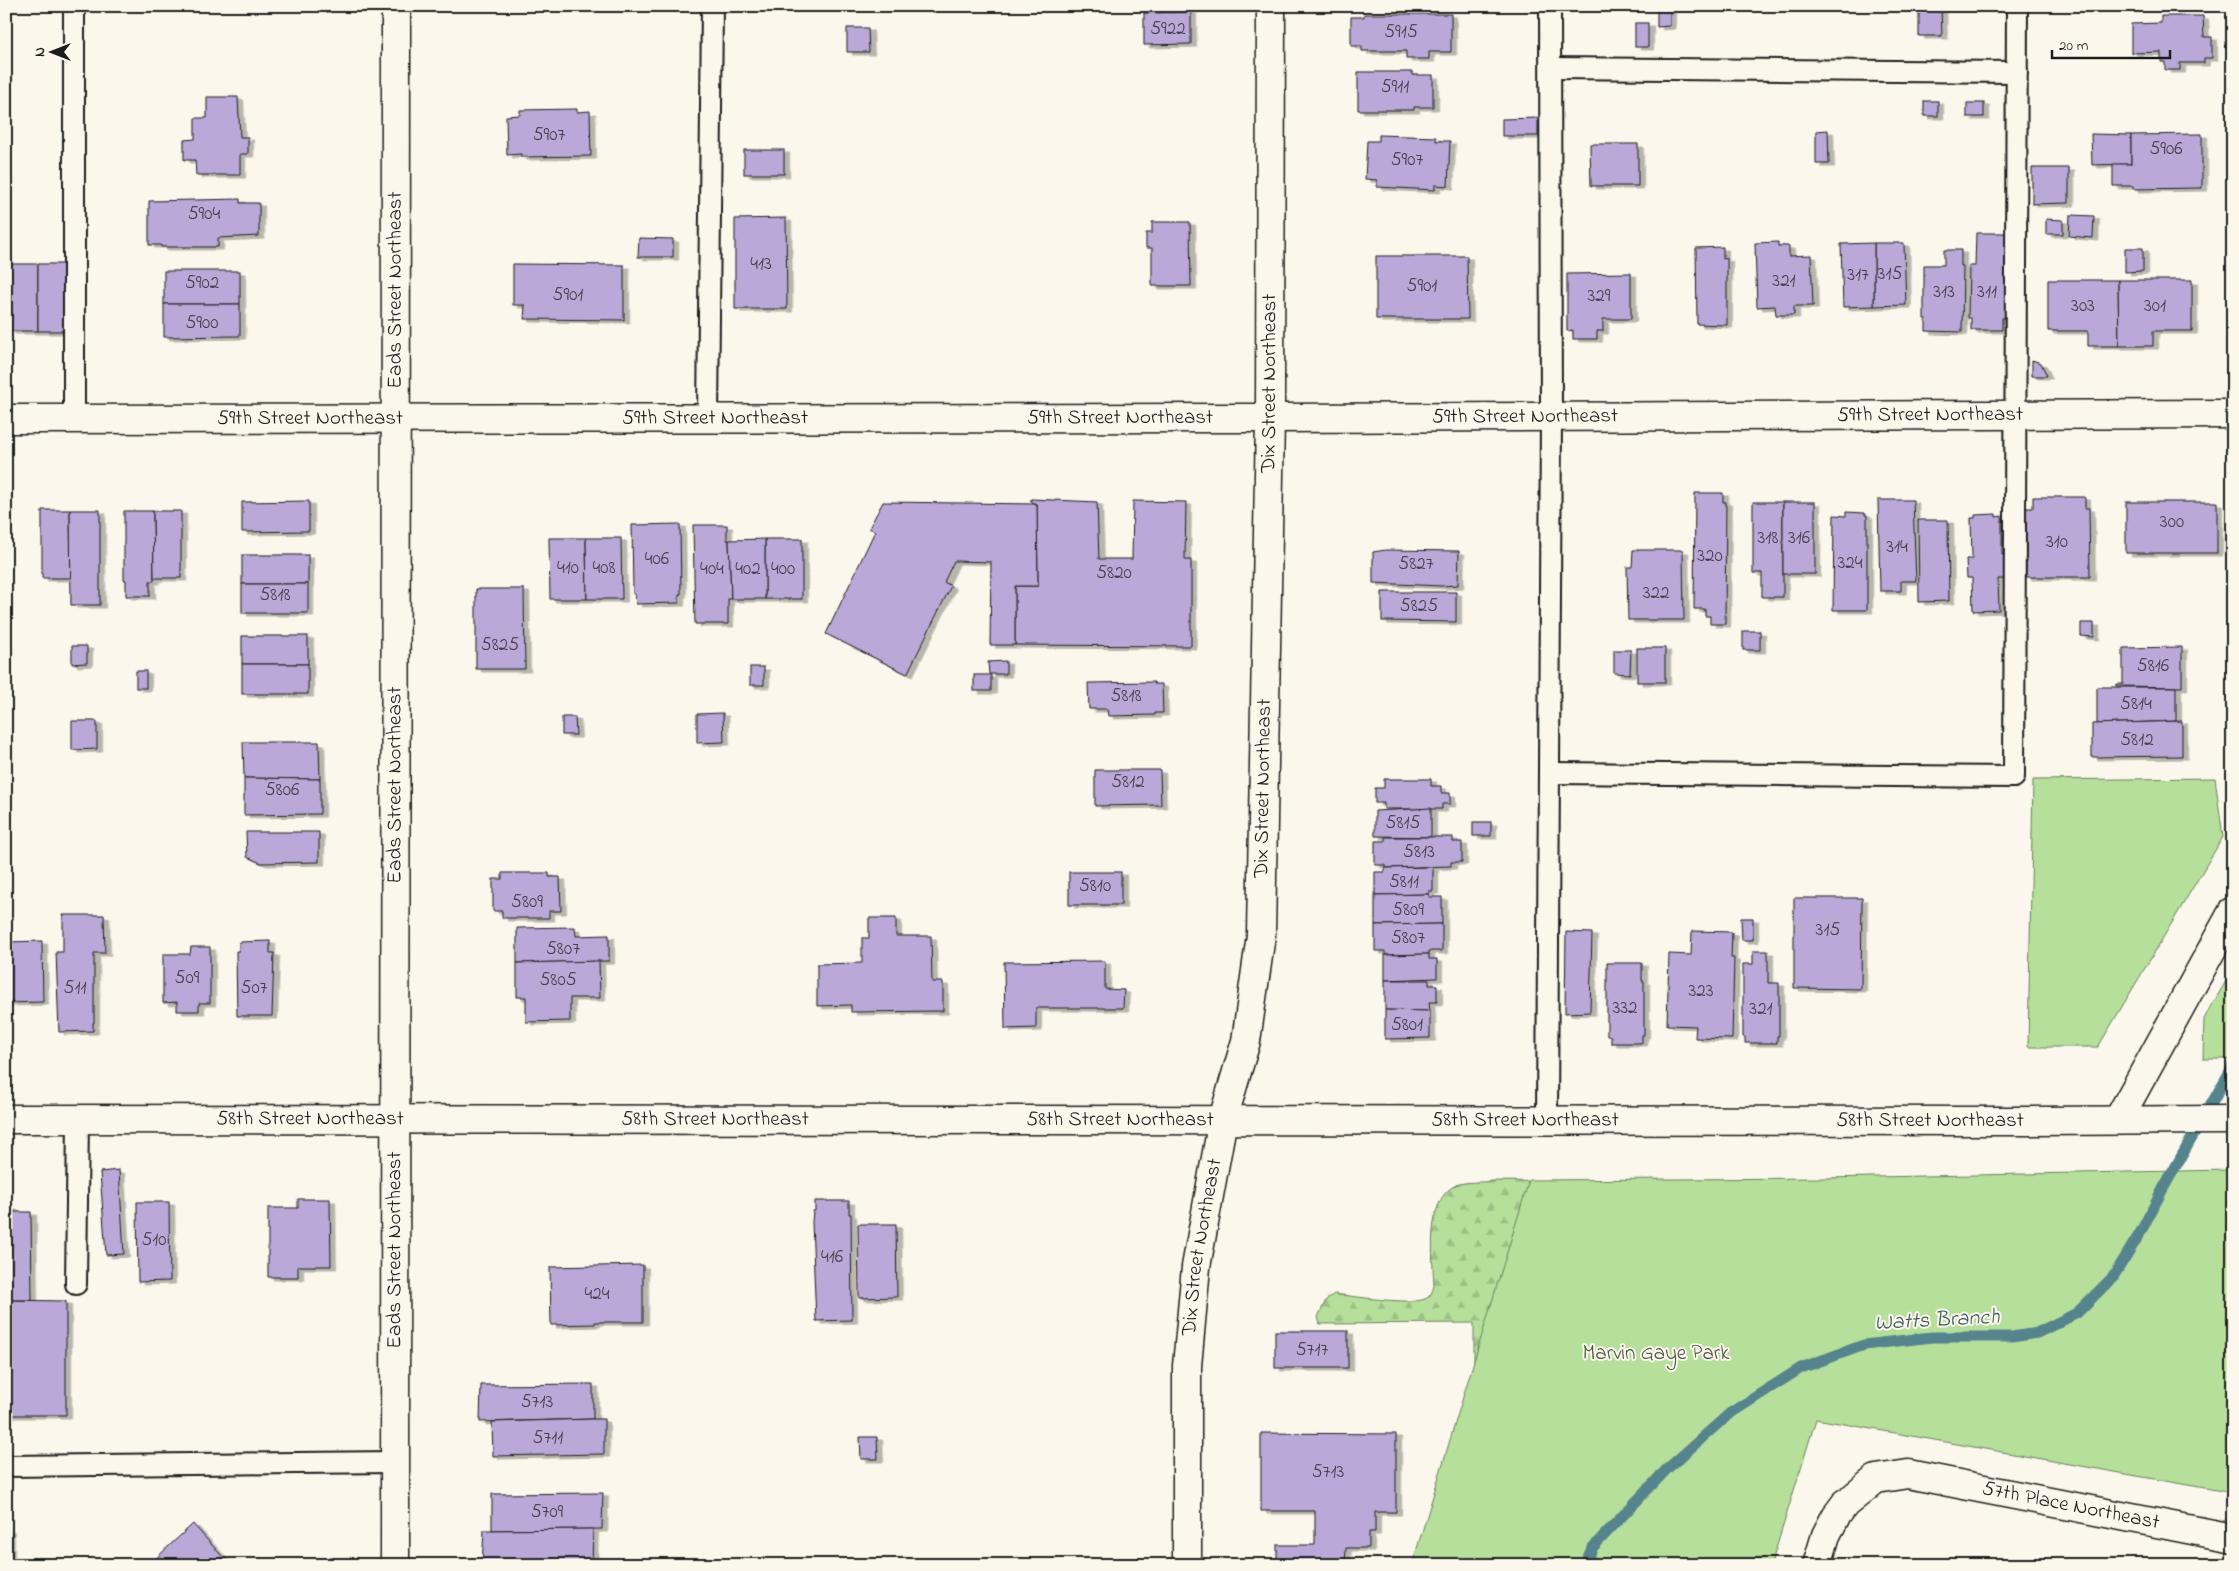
<svg xmlns="http://www.w3.org/2000/svg" width="2239" height="1571" font-family="'Indie Flower',sans-serif">
<defs>
<pattern id="forest-firs" width="22" height="20" patternUnits="userSpaceOnUse" patternTransform="scale(1.25)"><rect width="22" height="20" fill="#b6df9b"/><path d="M5 1l3.5 6h-7zM16 11l3.5 6h-7z" fill="#9cbf85"/></pattern>
<filter id="shadow"><feDropShadow dx="5.5" dy="3" stdDeviation="0" flood-color="#0004"/></filter>
</defs>
<rect width="100%" height="100%" fill="#fbf7ec"/>
<filter id="ink" filterUnits="userSpaceOnUse"><feTurbulence type="fractalNoise" baseFrequency=".02" numOctaves="2"/><feDisplacementMap in="SourceGraphic" scale="10" xChannelSelector="R" yChannelSelector="G"/><feConvolveMatrix kernelMatrix="1 2 1 2 8 2 1 2 1" color-interpolation-filters="sRGB"/></filter>
<g filter="url(#ink)">
<path fill="url(#forest-firs)" stroke="#697e5c" d="M1491,1181l81,1 -98,242v-101l-154,1 -2,-7 8,-17 8,-6c17,2 76,11 91,5 6,-3 7,-7 9,-13 -1,-27 -9,-87 22,-101 10,-4 25,-2 35,-4z"/>
<g fill="#b6df9b" stroke="#697e5c">
<polygon points="2215,778 2223,837 2098,1047 2028,1047 2033,780"/>
<polygon points="2233,969 2233,1059 2203,1059 2204,1019"/>
<polygon points="2230,1170 2233,1255 2233,1493 1816,1419 1771,1565 1412,1565 1529,1180 1823,1178"/>
</g>
<g fill="none" stroke-linecap="round" stroke-linejoin="round">
<polyline stroke="#55848d" stroke-width="11" points="1584,1565 1593,1547 1667,1469 1729,1414 1801,1368 1864,1345 1932,1337 2012,1337 2037,1333 2077,1313 2113,1277 2139,1235 2164,1187 2233,1066"/>
</g>
<g fill="#baa8d8" stroke="#1c1c1c" filter="url(#shadow)">
<polygon points="1144,6 1191,6 1191,12 1144,13"/>
<polygon points="1919,6 1941,6 1942,36 1919,36"/>
<polygon points="1670,10 1670,26 1657,27 1657,11"/>
<polygon points="1191,12 1191,44 1144,45 1144,13"/>
<polygon points="1364,14 1451,14 1451,52 1429,52 1429,59 1406,59 1406,51 1362,51 1362,46 1351,46 1351,17 1364,17"/>
<polygon points="2161,16 2203,16 2204,37 2212,37 2212,58 2204,58 2204,63 2180,63 2180,70 2165,70 2165,62 2161,62 2161,52 2131,53 2131,24 2161,23"/>
<rect x="1635" y="23" width="13" height="24"/>
<polygon points="847,28 868,28 869,52 847,52"/>
<polygon points="1358,72 1413,72 1413,75 1433,75 1433,107 1414,107 1414,110 1358,110"/>
<polygon points="207,97 238,97 240,137 248,137 248,154 240,154 240,175 196,175 195,160 184,160 184,140 195,139 195,118 207,118"/>
<rect x="1924" y="101" width="14" height="15"/>
<rect x="1967" y="103" width="17" height="14"/>
<polygon points="577,109 577,112 590,111 591,156 521,157 521,154 507,155 506,116 520,115 520,110"/>
<polygon points="1538,118 1538,136 1502,136 1502,119"/>
<polygon points="1828,130 1829,164 1816,164 1816,131"/>
<polygon points="2091,134 2131,135 2131,164 2092,165"/>
<polygon points="2202,134 2202,188 2133,189 2133,186 2113,186 2113,164 2131,164 2131,135"/>
<polygon points="1379,135 1436,137 1436,141 1450,141 1448,186 1435,185 1435,190 1377,187 1377,180 1365,179 1367,141 1379,141"/>
<polygon points="1590,144 1638,144 1638,186 1591,186"/>
<rect x="744" y="150" width="40" height="24"/>
<polygon points="2032,168 2069,168 2069,203 2032,204"/>
<polygon points="240,199 240,203 259,203 259,236 218,238 218,247 161,247 161,245 149,245 149,201"/>
<polygon points="2070,215 2094,216 2093,238 2069,236"/>
<polygon points="786,218 787,309 735,309 735,219"/>
<polygon points="2046,219 2063,220 2063,234 2046,234"/>
<polygon points="1152,222 1190,222 1191,286 1152,286 1152,248 1146,248 1146,233 1152,233"/>
<polygon points="1976,233 2006,233 2005,318 2002,318 2002,330 1971,330 1971,318 1968,318 1969,266 1975,266"/>
<polygon points="639,238 673,239 673,257 638,257"/>
<polygon points="1778,242 1778,246 1789,246 1789,256 1811,255 1813,306 1794,306 1794,315 1776,315 1775,306 1757,307 1755,243"/>
<polygon points="1874,243 1904,243 1906,305 1874,306"/>
<polygon points="1874,243 1874,306 1843,307 1841,244"/>
<polygon points="1723,247 1723,259 1727,258 1727,325 1697,324 1696,248"/>
<polygon points="2125,248 2143,248 2143,271 2125,272"/>
<polygon points="1944,250 1961,250 1961,266 1963,266 1962,332 1926,331 1926,319 1924,319 1924,265 1944,265"/>
<polygon points="1376,256 1467,256 1468,319 1376,319"/>
<polygon points="8,264 38,264 38,331 9,331"/>
<rect x="38" y="264" width="28" height="67"/>
<polygon points="513,264 624,265 624,320 524,319 525,305 513,305"/>
<rect x="164" y="271" width="76" height="33"/>
<polygon points="1631,273 1631,319 1603,319 1603,331 1597,331 1597,339 1573,339 1573,330 1567,331 1567,274"/>
<polygon points="2048,280 2118,280 2119,346 2088,346 2088,331 2048,331"/>
<polygon points="2118,280 2192,280 2192,331 2153,331 2153,346 2119,346"/>
<polygon points="164,304 240,304 240,336 164,337"/>
<polygon points="2032,360 2041,363 2047,376 2032,376"/>
<polygon points="1695,493 1723,493 1723,502 1726,502 1725,624 1710,624 1710,616 1705,616 1705,609 1694,609"/>
<polygon points="2033,497 2085,497 2085,508 2089,508 2090,577 2026,577 2026,508 2033,508"/>
<polygon points="1031,499 1097,502 1099,559 1132,559 1133,501 1186,502 1185,560 1191,560 1191,646 1015,645 1015,586 1038,586 1037,504 1031,502"/>
<polygon points="1878,500 1913,500 1916,581 1901,581 1901,591 1880,591"/>
<polygon points="309,501 309,531 242,532 242,502"/>
<polygon points="883,502 1037,504 1038,586 1015,586 1015,645 990,645 991,562 954,561 944,582 951,586 907,674 826,634 875,531 869,528"/>
<polygon points="1753,502 1783,502 1783,597 1762,597 1762,573 1753,573"/>
<rect x="1783" y="502" width="32" height="72"/>
<rect x="2126" y="502" width="91" height="51"/>
<polygon points="42,510 70,510 71,578 42,578"/>
<polygon points="70,510 100,510 100,605 71,605"/>
<polygon points="124,511 153,511 154,581 150,581 150,596 126,596 126,580 124,580"/>
<polygon points="153,511 181,511 181,578 154,578"/>
<polygon points="1846,512 1865,513 1865,515 1867,515 1867,610 1833,610 1834,515 1846,516"/>
<polygon points="1996,514 1996,517 2002,516 2002,555 2005,555 2006,579 1998,579 1999,610 1973,611 1972,578 1967,578 1966,559 1972,559 1971,518 1975,518 1975,515"/>
<polygon points="1918,520 1948,520 1949,601 1919,602"/>
<polygon points="680,524 681,594 679,594 679,603 636,604 635,594 633,594 632,525"/>
<polygon points="693,525 727,525 727,540 729,540 731,599 728,599 728,624 695,624"/>
<polygon points="549,538 586,538 587,599 550,599"/>
<polygon points="586,538 621,538 622,599 587,599"/>
<rect x="765" y="539" width="37" height="60"/>
<polygon points="765,539 765,599 731,599 729,540"/>
<polygon points="1386,550 1459,551 1458,585 1441,586 1373,583 1373,552"/>
<polygon points="1633,550 1683,550 1684,620 1628,620 1627,567 1632,567"/>
<rect x="242" y="555" width="66" height="29"/>
<rect x="242" y="584" width="66" height="29"/>
<polygon points="476,589 524,589 525,669 476,669"/>
<polygon points="1382,592 1456,592 1456,622 1382,621"/>
<polygon points="2081,623 2094,623 2094,637 2081,636"/>
<rect x="1743" y="631" width="17" height="19"/>
<rect x="242" y="636" width="66" height="28"/>
<polygon points="72,646 87,646 87,663 72,664"/>
<polygon points="2182,647 2182,687 2116,686 2116,684 2123,684 2123,648"/>
<rect x="1637" y="648" width="28" height="34"/>
<polygon points="1614,650 1631,650 1630,674 1614,673"/>
<polygon points="1006,661 1006,674 989,674 988,662"/>
<rect x="242" y="664" width="66" height="30"/>
<rect x="750" y="667" width="14" height="18"/>
<rect x="136" y="671" width="10" height="17"/>
<rect x="974" y="675" width="17" height="16"/>
<polygon points="1154,682 1154,684 1162,684 1163,713 1155,713 1155,715 1108,716 1107,709 1089,709 1088,683"/>
<polygon points="2097,687 2176,687 2176,721 2097,724"/>
<polygon points="723,713 724,742 697,743 697,714"/>
<polygon points="562,717 575,717 576,735 562,735"/>
<polygon points="72,721 97,721 97,749 72,750"/>
<polygon points="2182,721 2182,756 2092,757 2092,724"/>
<polygon points="243,742 319,742 320,779 244,778"/>
<polygon points="1095,770 1160,770 1161,805 1095,806"/>
<polygon points="244,778 320,779 320,814 244,815"/>
<polygon points="1384,779 1431,779 1431,786 1441,786 1441,793 1450,793 1450,804 1442,804 1442,809 1384,809 1384,803 1375,803 1375,788 1384,788"/>
<polygon points="1431,808 1431,837 1375,836 1375,811"/>
<rect x="1473" y="822" width="18" height="14"/>
<polygon points="246,832 319,832 319,862 261,863 247,857"/>
<polygon points="1385,837 1453,837 1453,842 1462,842 1462,862 1451,862 1451,866 1385,868 1385,865 1375,865 1375,841 1385,841"/>
<polygon points="1433,867 1433,891 1429,891 1429,894 1375,895 1375,872 1385,872 1385,868"/>
<rect x="1069" y="872" width="52" height="33"/>
<polygon points="502,873 549,873 549,877 560,877 561,911 549,911 549,918 502,918 502,911 493,911 493,879 502,879"/>
<polygon points="1429,894 1429,897 1442,897 1442,924 1375,925 1375,895"/>
<polygon points="1794,898 1862,898 1861,989 1794,988"/>
<polygon points="63,915 104,915 105,953 94,953 94,1023 93,1023 93,1031 59,1032 56,952 63,952"/>
<polygon points="869,918 896,918 896,936 931,936 932,982 943,982 943,1011 851,1012 851,1005 817,1006 817,964 862,963 862,938 869,938"/>
<polygon points="1741,918 1753,918 1753,940 1742,940"/>
<polygon points="1442,924 1442,951 1429,951 1429,954 1385,955 1385,951 1375,951 1375,925"/>
<polygon points="575,927 576,936 609,935 609,961 517,963 517,928"/>
<polygon points="1692,931 1732,932 1731,958 1734,958 1732,1039 1695,1038 1696,1026 1667,1025 1669,954 1691,955"/>
<polygon points="1566,932 1592,933 1590,1012 1565,1013"/>
<polygon points="42,941 43,1002 6,1003 6,942"/>
<polygon points="270,941 270,953 274,953 272,1016 237,1016 236,951 239,951 239,942"/>
<polygon points="191,947 210,947 210,1003 199,1003 199,1011 177,1011 177,1002 163,1003 163,954 190,954"/>
<polygon points="1753,951 1768,951 1768,983 1779,983 1779,1036 1777,1036 1777,1043 1745,1043 1745,1037 1743,1037 1743,964 1753,964"/>
<polygon points="1429,954 1429,959 1437,959 1437,978 1385,980 1385,955"/>
<polygon points="599,961 600,998 570,998 570,1021 526,1022 526,997 517,997 517,963"/>
<polygon points="1105,961 1105,989 1124,990 1123,1008 1036,1008 1036,1028 1005,1029 1004,962"/>
<polygon points="1607,963 1642,963 1642,981 1644,981 1644,1035 1642,1035 1642,1043 1611,1043 1611,1036 1607,1036"/>
<polygon points="1385,980 1429,980 1429,985 1437,985 1437,1002 1429,1002 1430,1011 1385,1010"/>
<polygon points="1385,1010 1430,1011 1430,1038 1385,1039"/>
<polygon points="119,1170 124,1254 106,1255 100,1172"/>
<polygon points="298,1199 330,1199 331,1266 298,1266 298,1277 268,1277 268,1208 298,1208"/>
<polygon points="815,1201 849,1201 849,1214 851,1214 852,1320 816,1321 812,1222 813,1211 815,1211"/>
<polygon points="137,1202 169,1202 170,1281 138,1282"/>
<polygon points="6,1207 12,1207 12,1212 31,1212 32,1300 6,1300"/>
<polygon points="858,1224 896,1224 897,1297 859,1298"/>
<polygon points="643,1265 643,1322 595,1322 595,1324 551,1325 550,1267"/>
<polygon points="6,1300 66,1301 66,1415 6,1415"/>
<rect x="1275" y="1331" width="73" height="37"/>
<polygon points="593,1384 593,1419 480,1422 481,1385"/>
<polygon points="593,1419 604,1419 604,1454 493,1456 492,1422"/>
<polygon points="1261,1433 1396,1434 1396,1512 1375,1512 1375,1532 1369,1532 1369,1548 1346,1548 1345,1565 1277,1565 1277,1545 1315,1545 1315,1511 1261,1511"/>
<polygon points="860,1437 877,1437 878,1459 861,1459"/>
<polygon points="603,1493 602,1529 492,1530 492,1494"/>
<polygon points="193,1524 230,1565 149,1565 170,1545"/>
<rect x="6" y="1529" width="3" height="36"/>
<polygon points="593,1529 592,1565 482,1565 484,1530"/>
</g>
<g fill="none" stroke-linecap="round" stroke-linejoin="round">
<defs>
<g id="service">
<polyline points="1551,68 2017,72"/>
<polyline points="708,418 712,6"/>
<polyline points="74,419 74,6"/>
<polyline points="1550,773 2014,777 2017,6"/>
<polyline points="1547,1120 1551,417 1550,6"/>
<polyline points="76,1284 78,1119"/>
<polyline points="6,1466 395,1462"/>
</g>
<g id="minor">
<path id="s1" d="M6,419l1264,-1 963,-4"/>
<path id="s2" d="M6,1119l2007,2 220,-1"/>
<polyline points="2118,1120 2233,911"/>
<path id="s3" d="M395,1565l1,-1559"/>
<path id="s4" d="M1187,1565v-199l9,-99 27,-148 23,-78 15,-106 9,-517 1,-412"/>
<path id="s5" d="M1817,1565l9,-30 10,-19 9,-12 31,-25 32,-5 325,64"/>
</g>
</defs>
<use href="#service" stroke="#1c1c1c" stroke-width="24"/>
<use href="#minor" stroke="#1c1c1c" stroke-width="31"/>
<use href="#service" stroke="#fbf7ec" stroke-width="20"/>
<use href="#minor" stroke="#fbf7ec" stroke-width="28"/>
</g>
</g>
<g text-anchor="middle" dominant-baseline="central" stroke-width="4" stroke-linejoin="round" paint-order="stroke">
<g font-size="19" fill="#443f4b">
<text x="1168" y="29">5922</text>
<text x="1401" y="32">5915</text>
<text x="1395" y="87">5911</text>
<text x="549" y="135">5907</text>
<text x="2166" y="149">5906</text>
<text x="1407" y="160">5907</text>
<text x="204" y="214">5904</text>
<text x="761" y="264">413</text>
<text x="1890" y="274">315</text>
<text x="1858" y="275">317</text>
<text x="1784" y="281">321</text>
<text x="202" y="283">5902</text>
<text x="1422" y="286">5901</text>
<text x="1944" y="292">313</text>
<text x="1987" y="292">311</text>
<text x="568" y="295">5901</text>
<text x="1599" y="296">329</text>
<text x="2083" y="306">303</text>
<text x="2155" y="306">301</text>
<text x="202" y="323">5900</text>
<text x="2172" y="522">300</text>
<text x="1768" y="538">318</text>
<text x="1799" y="538">316</text>
<text x="2057" y="542">310</text>
<text x="1897" y="547">314</text>
<text x="1710" y="556">320</text>
<text x="657" y="559">406</text>
<text x="1850" y="563">324</text>
<text x="1416" y="564">5827</text>
<text x="568" y="568">410</text>
<text x="604" y="568">408</text>
<text x="712" y="569">404</text>
<text x="748" y="569">402</text>
<text x="783" y="569">400</text>
<text x="1114" y="573">5820</text>
<text x="1656" y="593">322</text>
<text x="275" y="595">5818</text>
<text x="1419" y="606">5825</text>
<text x="500" y="645">5825</text>
<text x="2153" y="666">5816</text>
<text x="1126" y="696">5818</text>
<text x="2136" y="704">5814</text>
<text x="2137" y="740">5812</text>
<text x="1128" y="782">5812</text>
<text x="282" y="790">5806</text>
<text x="1403" y="823">5815</text>
<text x="1419" y="852">5813</text>
<text x="1404" y="882">5811</text>
<text x="1095" y="886">5810</text>
<text x="527" y="902">5809</text>
<text x="1408" y="910">5809</text>
<text x="1828" y="930">315</text>
<text x="1408" y="938">5807</text>
<text x="563" y="949">5807</text>
<text x="187" y="978">509</text>
<text x="558" y="980">5805</text>
<text x="75" y="988">511</text>
<text x="254" y="988">507</text>
<text x="1701" y="991">323</text>
<text x="1625" y="1008">332</text>
<text x="1761" y="1009">321</text>
<text x="1407" y="1025">5801</text>
<text x="154" y="1240">510</text>
<text x="832" y="1257">416</text>
<text x="597" y="1294">424</text>
<text x="1312" y="1350">5717</text>
<text x="537" y="1402">5713</text>
<text x="548" y="1438">5711</text>
<text x="1328" y="1472">5713</text>
<text x="547" y="1512">5709</text>
</g>
<g font-size="21" fill="#1c1c1c" stroke="#fbf7ec">
<text stroke="none"><textPath href="#s3" startOffset="1275">Eads Street Northeast</textPath></text>
<text stroke="none"><textPath href="#s4" startOffset="1189">Dix Street Northeast</textPath></text>
<text stroke="none"><textPath href="#s1" startOffset="1924">59th Street Northeast</textPath></text>
<text stroke="none"><textPath href="#s1" startOffset="1519">59th Street Northeast</textPath></text>
<text stroke="none"><textPath href="#s1" startOffset="709">59th Street Northeast</textPath></text>
<text stroke="none"><textPath href="#s1" startOffset="1114">59th Street Northeast</textPath></text>
<text stroke="none"><textPath href="#s1" startOffset="304">59th Street Northeast</textPath></text>
<text stroke="none"><textPath href="#s3" startOffset="780">Eads Street Northeast</textPath></text>
<text stroke="none"><textPath href="#s4" startOffset="784">Dix Street Northeast</textPath></text>
<text stroke="none"><textPath href="#s2" startOffset="304">58th Street Northeast</textPath></text>
<text stroke="none"><textPath href="#s2" startOffset="709">58th Street Northeast</textPath></text>
<text stroke="none"><textPath href="#s2" startOffset="1114">58th Street Northeast</textPath></text>
<text stroke="none"><textPath href="#s2" startOffset="1519">58th Street Northeast</textPath></text>
<text stroke="none"><textPath href="#s2" startOffset="1924">58th Street Northeast</textPath></text>
<text stroke="none"><textPath href="#s4" startOffset="319">Dix Street Northeast</textPath></text>
<text stroke="none"><textPath href="#s3" startOffset="315">Eads Street Northeast</textPath></text>
<text stroke="none"><textPath href="#s5" startOffset="306">57th Place Northeast</textPath></text>
</g>
<g font-size="21" fill="#4a5642" stroke="#fbf7ec">
<text x="1656" y="1354">Marvin Gaye Park</text>
</g>
<g font-size="22" font-style="italic" fill="#3d595e" stroke="#fbf7ec">
<text transform="translate(1937 1321) rotate(-3)">Watts Branch</text>
</g>
</g>
<rect width="2239" height="1571" fill="none" stroke="#fbf7ec" stroke-width="25"/>
<rect x="12" y="12" width="2214" height="1546" fill="none" stroke="#1c1c1c" stroke-width="2" filter="url(#ink)"/>
<g transform="translate(52 52) rotate(270)" stroke="#fbf7ec" stroke-width="4" paint-order="stroke">
<path d="M0-4L9 19L0 12L-9 19Z" fill="#1c1c1c"/>
<text y="-8" font-size="14" font-weight="bold" text-anchor="middle" fill="#1c1c1c">N</text>
</g>
<path d="M2052 50v8h118v-8" fill="none" stroke="#1c1c1c" stroke-width="2.5"/>
<text x="2059" y="50" font-size="15" fill="#1c1c1c" stroke="#fbf7ec" stroke-width="4" paint-order="stroke">20 m</text>
</svg>
